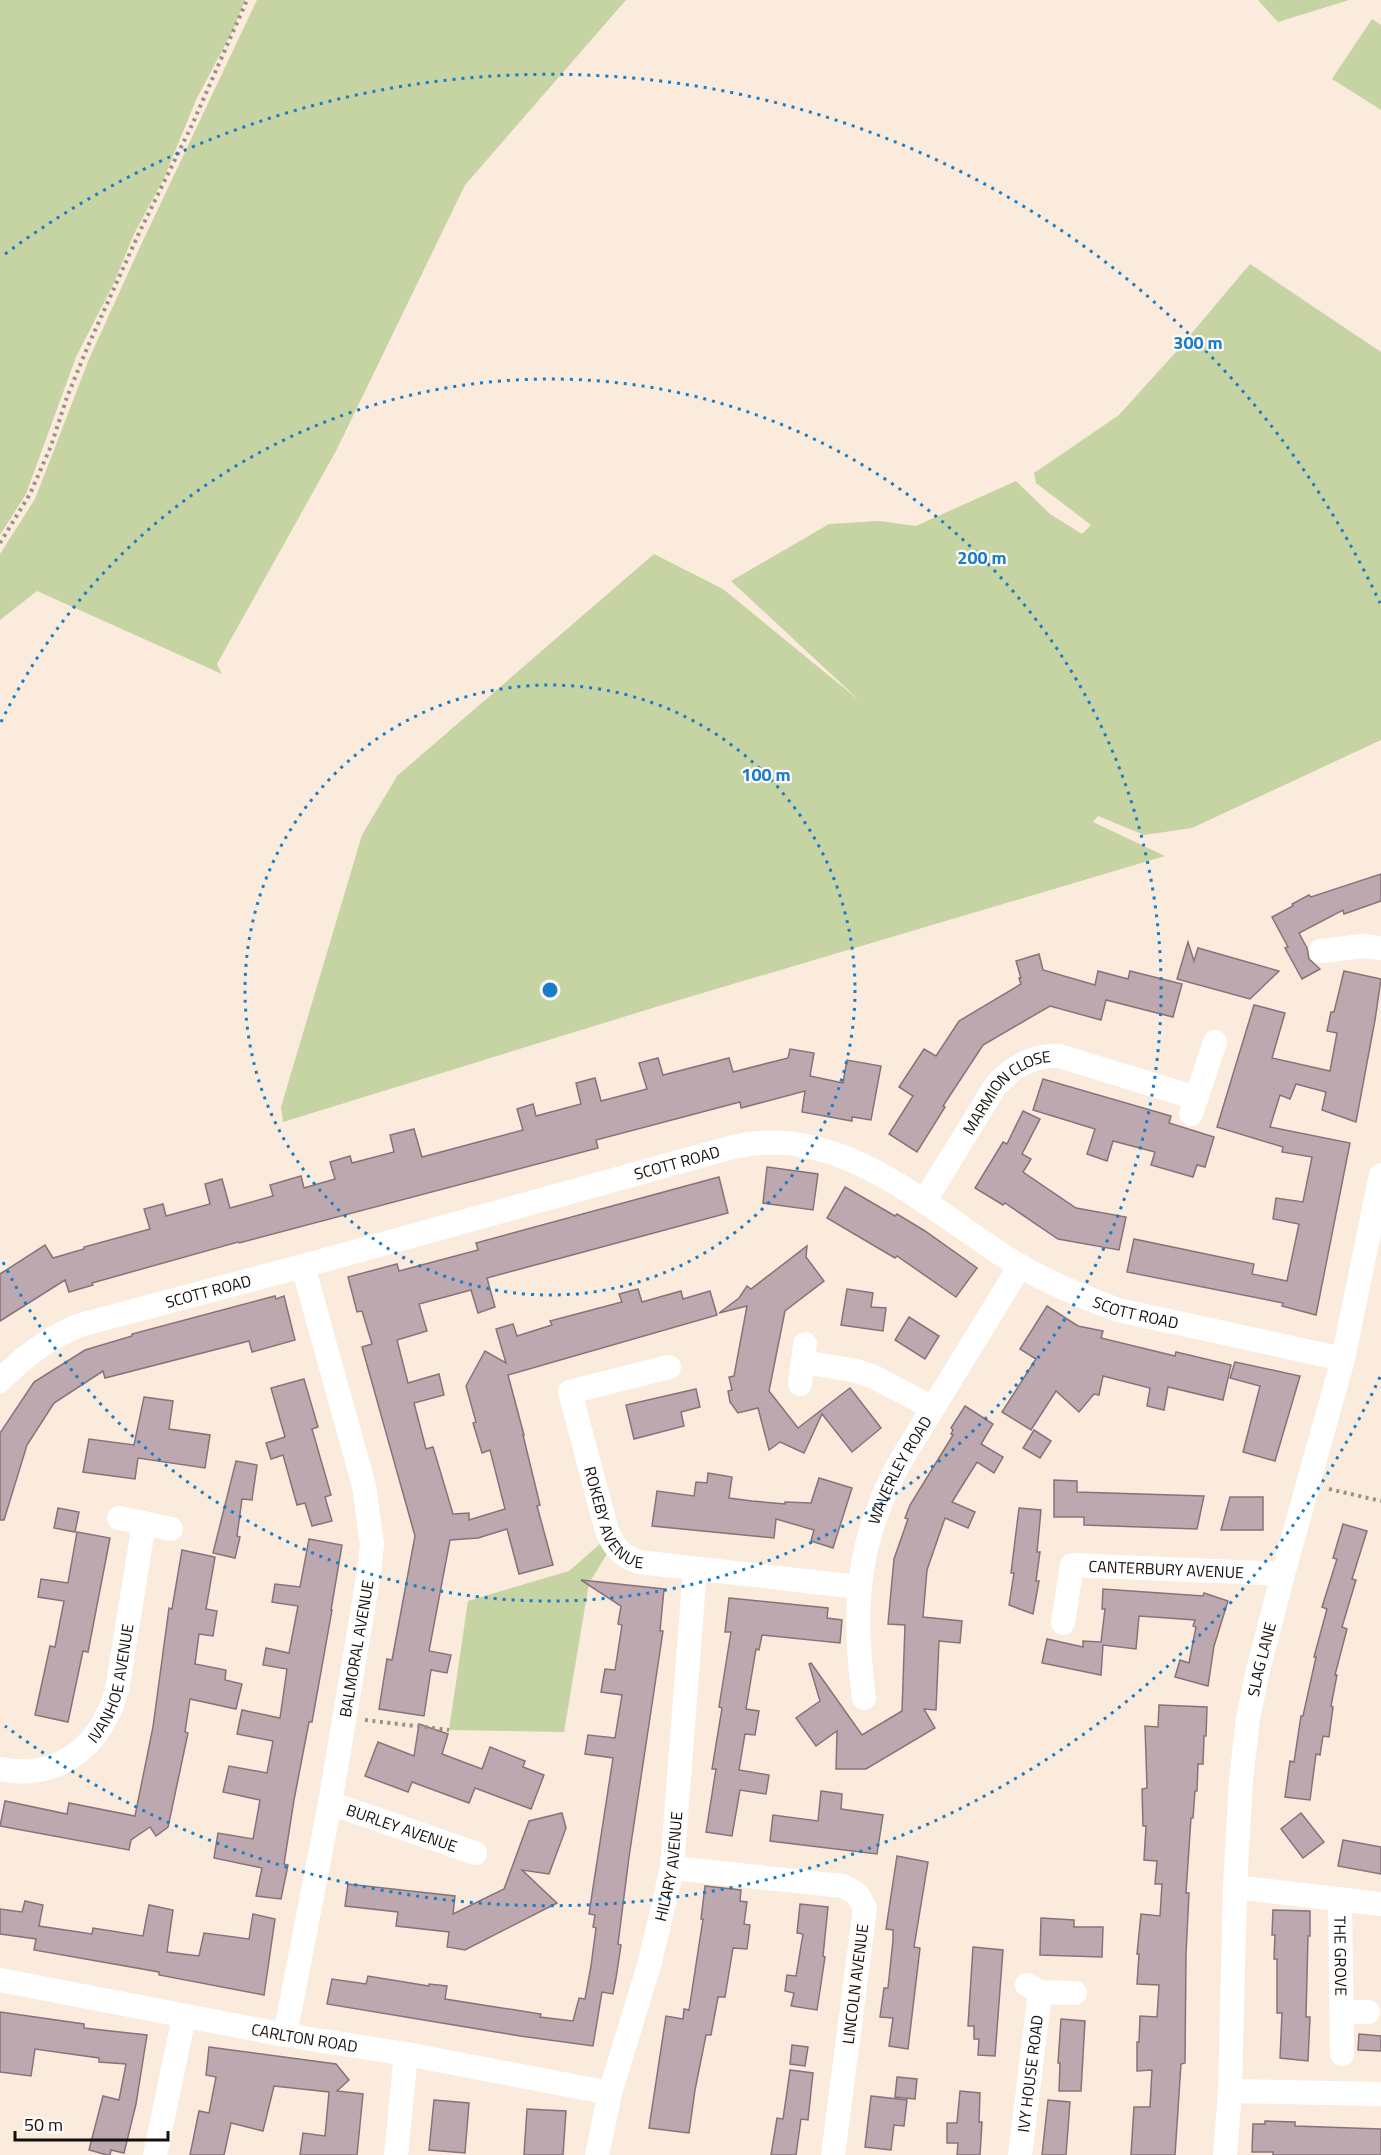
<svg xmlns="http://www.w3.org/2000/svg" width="1381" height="2155" font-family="'Titillium Web',sans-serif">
<rect width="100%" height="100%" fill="#faebdd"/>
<g fill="#c6d3a2">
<polygon points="0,0 245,0 233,30 196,100 164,178 134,234 113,285 76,357 26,494 0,535"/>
<polygon points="257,0 626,0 465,185 336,451 217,664 222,674 37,591 0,620 0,554 35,499 89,359 140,247"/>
<polygon points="1258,0 1349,0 1278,22"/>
<polygon points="1372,19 1381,25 1381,110 1332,79"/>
<polygon points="1250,264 1381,352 1381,740 1192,828 1144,835 1098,816 1093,822 1165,856 659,1006 283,1122 281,1107 362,835 397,776 654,554 723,589 860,701 731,581 829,524 879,521 916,526 1016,481 1050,514 1082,534 1091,525 1036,483 1034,473 1119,415 1175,353"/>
<polygon points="601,1543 607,1554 589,1583 564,1732 449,1730 468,1601 569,1571"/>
</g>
<g fill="#bda8af" stroke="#86737a" stroke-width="1.5">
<polygon points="1381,874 1381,901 1344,914 1343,910 1299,933 1307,948 1309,959 1320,969 1302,979 1285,948 1288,947 1272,917 1293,906 1292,904 1309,895 1311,897"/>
<polygon points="1188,942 1194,961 1198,948 1279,971 1250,999 1177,979"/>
<polygon points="1039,954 1043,970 1095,985 1098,971 1128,979 1130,971 1182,984 1173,1017 1106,1000 1101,1020 1050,1006 983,1045 943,1106 945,1107 917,1152 889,1134 913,1096 899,1087 924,1049 936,1056 959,1021 1021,984 1019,978 1021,978 1016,961"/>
<polygon points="1344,971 1381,979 1375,1020 1356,1122 1322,1110 1326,1092 1296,1084 1290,1099 1280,1095 1270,1127 1350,1143 1316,1315 1282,1306 1283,1303 1127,1272 1134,1239 1254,1264 1252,1274 1287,1281 1299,1224 1273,1219 1276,1198 1303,1202 1312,1157 1282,1152 1283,1147 1217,1127 1254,1005 1285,1013 1272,1058 1330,1071 1337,1033 1327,1031 1331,1012 1334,1012"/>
<polygon points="790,1049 814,1053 810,1076 843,1083 847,1060 881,1066 871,1120 852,1117 852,1121 802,1112 805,1091 741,1108 740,1102 596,1140 598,1148 239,1243 238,1242 92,1283 93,1285 69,1292 65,1280 0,1321 0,1274 45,1245 53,1258 84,1249 84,1247 150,1229 144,1209 163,1204 166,1216 210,1204 205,1184 222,1179 230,1208 273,1196 270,1185 301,1176 304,1188 335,1179 330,1162 350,1156 352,1163 394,1152 390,1135 414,1129 422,1157 523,1130 517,1109 533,1104 536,1116 581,1104 576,1083 595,1078 601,1101 647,1089 639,1063 658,1058 663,1075 729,1058 733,1072 788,1058"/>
<polygon points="1043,1079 1171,1116 1169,1123 1214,1137 1205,1167 1197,1165 1193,1177 1151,1165 1155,1152 1113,1141 1107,1161 1087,1154 1095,1129 1033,1110"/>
<polygon points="1023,1111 1040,1119 1022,1154 1031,1159 1023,1172 1076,1208 1126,1217 1119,1250 1058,1239 1005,1203 1003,1205 975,1188 1003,1142 1007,1144"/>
<polygon points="767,1167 818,1174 813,1210 763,1203"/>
<polygon points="719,1177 728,1213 487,1278 495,1307 478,1313 471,1290 419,1304 427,1331 397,1340 408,1383 439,1374 444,1395 414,1403 426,1449 433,1447 453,1514 469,1513 469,1520 505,1509 490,1450 482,1453 473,1423 476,1422 466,1386 485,1351 506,1363 496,1329 513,1324 517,1336 552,1325 550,1321 622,1302 619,1294 638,1289 642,1302 681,1291 683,1299 710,1291 717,1315 508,1375 524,1435 523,1435 540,1505 537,1506 553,1565 519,1574 507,1529 478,1538 450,1540 429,1651 451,1655 447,1673 431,1670 424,1716 379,1709 387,1659 392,1660 415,1536 362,1347 372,1344 362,1311 357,1312 348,1277 397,1264 399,1271 478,1250 476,1243"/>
<polygon points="845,1187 895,1216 897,1214 925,1231 977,1268 956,1297 897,1256 895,1258 827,1218"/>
<polygon points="807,1246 806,1257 824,1281 785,1311 769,1391 798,1428 850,1388 881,1428 852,1452 822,1414 804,1453 780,1442 769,1450 758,1408 738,1413 730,1402 728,1391 732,1390 729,1377 734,1376 747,1306 719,1313 739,1298 747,1286 751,1289"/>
<polygon points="847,1289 873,1293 871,1307 886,1308 883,1331 841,1325"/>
<polygon points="275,1296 276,1299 284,1296 295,1340 252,1352 249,1341 105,1378 103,1371 54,1403 27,1445 4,1520 0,1520 0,1433 34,1382 85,1350 132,1336 132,1334"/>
<polygon points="1047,1306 1078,1326 1103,1331 1101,1338 1175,1356 1176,1352 1231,1365 1223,1400 1168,1387 1164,1410 1147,1406 1150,1388 1103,1376 1099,1395 1094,1394 1079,1412 1056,1391 1031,1430 1002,1412 1036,1359 1020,1349"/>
<polygon points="909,1317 939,1336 925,1359 895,1340"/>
<polygon points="1235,1362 1300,1376 1275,1461 1243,1452 1260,1386 1230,1378"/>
<polygon points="304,1379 318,1427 312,1429 331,1495 325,1497 332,1521 312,1526 305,1503 297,1505 283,1455 271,1459 266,1443 285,1437 271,1388"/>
<polygon points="696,1389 700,1407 681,1412 684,1426 634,1439 626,1405"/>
<polygon points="144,1397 173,1401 169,1429 210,1435 205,1468 138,1458 135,1479 83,1472 89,1439 134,1445"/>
<polygon points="965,1406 993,1424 981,1444 1003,1457 994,1473 977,1462 952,1502 975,1512 968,1528 945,1518 927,1570 923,1617 962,1621 960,1643 939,1641 936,1710 924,1709 935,1728 866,1769 836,1769 837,1731 816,1746 796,1718 820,1701 809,1664 811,1663 862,1735 902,1711 905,1625 888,1624 894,1559 908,1519 905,1518 910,1505 953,1435 951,1434 953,1430 951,1428"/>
<polygon points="1034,1430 1051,1441 1040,1458 1023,1448"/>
<polygon points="236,1461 257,1465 252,1500 242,1499 237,1536 240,1537 235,1558 213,1553"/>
<polygon points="708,1473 732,1477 729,1498 752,1501 785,1504 785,1502 811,1503 819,1478 852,1488 833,1548 811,1541 814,1530 776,1519 774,1538 652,1526 657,1491 694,1496 696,1482 707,1483"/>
<polygon points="1054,1480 1077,1481 1077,1492 1204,1496 1197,1529 1084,1525 1084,1517 1054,1517"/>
<polygon points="1230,1497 1263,1497 1263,1530 1221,1530"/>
<polygon points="58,1508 79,1512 75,1532 54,1528"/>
<polygon points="1019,1508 1041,1510 1037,1552 1040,1552 1036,1581 1039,1581 1033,1614 1009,1605 1014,1573 1011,1573"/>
<polygon points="1343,1524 1367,1531 1352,1579 1356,1580 1342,1627 1347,1629 1335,1675 1337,1675 1331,1706 1333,1707 1329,1737 1323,1736 1320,1755 1316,1754 1310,1800 1285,1797 1290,1761 1294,1762 1301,1716 1303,1716 1316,1657 1314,1657 1327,1609 1322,1607 1337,1559 1333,1558"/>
<polygon points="77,1532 110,1538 88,1652 83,1651 68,1722 35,1715 50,1646 55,1647 64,1601 38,1597 41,1579 68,1583"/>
<polygon points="309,1539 342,1545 331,1610 332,1610 312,1722 309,1722 294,1800 284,1864 288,1865 281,1899 256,1896 262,1868 214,1858 218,1833 253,1839 260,1800 223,1792 229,1766 267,1773 273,1741 237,1734 242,1710 280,1718 287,1669 263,1665 266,1648 289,1653 298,1606 272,1602 275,1584 300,1587"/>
<polygon points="182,1550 215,1557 206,1609 217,1611 213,1636 199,1634 195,1664 226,1670 225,1680 242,1684 236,1709 190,1699 185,1732 188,1733 168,1827 156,1836 150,1827 131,1840 129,1850 0,1826 5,1801 67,1814 69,1803 135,1816 153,1727 169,1608 172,1609"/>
<polygon points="581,1580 664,1589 660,1631 663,1631 629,1857 618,1944 621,1945 616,1978 613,1994 602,1992 593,2046 520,2036 327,2004 332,1979 366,1984 368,1976 429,1986 429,1984 447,1986 445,1999 541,2014 540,2017 573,2021 579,1998 585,1999 591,1966 596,1928 593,1927 595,1915 589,1914 613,1758 585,1754 588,1735 615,1738 622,1695 601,1692 605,1669 615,1670 622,1625 618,1624 621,1606"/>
<polygon points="1103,1589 1203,1596 1204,1593 1228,1601 1214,1646 1208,1686 1175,1677 1180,1660 1189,1663 1196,1627 1193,1626 1195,1620 1139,1616 1136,1649 1103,1645 1101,1675 1042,1663 1047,1639 1083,1647 1083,1641 1101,1642 1105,1609 1102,1609"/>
<polygon points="729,1598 828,1608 827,1618 842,1620 840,1643 762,1635 759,1650 756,1649 746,1709 759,1711 755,1735 745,1734 739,1770 769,1775 766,1794 740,1790 732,1836 706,1832 716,1769 712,1769 722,1708 719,1707 731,1632 725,1632"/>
<polygon points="1159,1705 1207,1707 1206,1736 1204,1736 1203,1764 1198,1764 1197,1791 1195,1791 1193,1818 1191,1818 1186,1893 1189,1893 1186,1954 1185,2063 1181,2064 1175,2155 1131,2155 1134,2107 1150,2107 1152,2070 1137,2071 1137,2042 1139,2042 1140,2016 1157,2017 1159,1985 1137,1984 1139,1954 1137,1954 1141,1914 1160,1916 1162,1884 1155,1884 1157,1861 1144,1860 1146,1826 1143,1826 1142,1789 1147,1788 1145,1726 1158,1727"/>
<polygon points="419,1724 448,1734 442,1754 482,1769 490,1747 525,1761 523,1767 544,1775 531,1809 475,1788 469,1803 412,1782 408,1792 365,1776 378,1742 414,1756"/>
<polygon points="821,1791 842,1794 841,1809 883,1815 877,1854 770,1841 773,1815 818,1821"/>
<polygon points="562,1813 566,1828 549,1874 522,1870 557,1903 465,1950 447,1947 449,1932 396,1926 398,1912 345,1906 348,1884 455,1896 453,1914 504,1889 529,1821"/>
<polygon points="1301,1813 1324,1842 1303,1858 1281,1829"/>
<polygon points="1343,1840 1381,1847 1381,1874 1338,1866"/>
<polygon points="897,1856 928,1862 914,1947 920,1948 908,2049 889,2046 893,2018 880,2017 884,1988 888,1988 893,1940 893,1930 886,1929"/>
<polygon points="705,1886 741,1890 740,1901 747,1902 744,1924 750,1925 747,1949 733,1948 725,1997 718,1997 711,2035 706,2035 695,2090 689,2133 649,2128 666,2016 683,2019 684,2009 689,2010 703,1919 701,1919"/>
<polygon points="25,1901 43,1905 39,1926 92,1934 93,1928 143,1936 149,1905 173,1910 167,1952 199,1956 204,1933 249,1939 253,1914 275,1919 264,1995 159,1975 159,1972 34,1950 36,1939 0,1934 0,1909 22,1912"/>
<polygon points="800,1904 828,1907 823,1956 825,1957 817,2010 791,2006 794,1993 785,1991 787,1975 796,1976 803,1934 797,1933"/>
<polygon points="1273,1910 1310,1911 1310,1936 1308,1936 1306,2017 1310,2017 1308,2061 1280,2058 1282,2013 1277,2013 1277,1959 1274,1959 1275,1935 1272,1935"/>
<polygon points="1041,1918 1074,1920 1074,1927 1103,1927 1102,1957 1040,1955"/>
<polygon points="973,1947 1003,1950 995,2056 978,2055 979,2039 974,2039 974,2026 968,2026"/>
<polygon points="0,2012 84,2024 84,2028 147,2035 136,2104 124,2153 111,2150 110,2155 107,2155 89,2150 103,2096 119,2100 126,2064 99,2062 99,2058 35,2049 31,2076 0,2072"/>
<polygon points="1061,2019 1085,2021 1081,2091 1059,2091 1060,2063 1058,2063"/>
<polygon points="1359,2034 1381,2036 1381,2051 1358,2050"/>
<polygon points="792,2045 808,2047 805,2066 790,2064"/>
<polygon points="209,2047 336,2064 349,2080 337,2091 363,2094 357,2155 300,2155 303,2133 325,2136 329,2092 274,2086 263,2131 231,2123 224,2155 190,2155 199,2111 209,2113 216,2077 206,2075"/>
<polygon points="790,2070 813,2073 808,2120 801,2119 796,2155 771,2155 777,2118 783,2119"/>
<polygon points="897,2077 917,2079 915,2099 895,2097"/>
<polygon points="960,2091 980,2093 979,2122 982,2122 980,2155 957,2155 958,2143 947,2143 947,2123 957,2123"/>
<polygon points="871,2096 907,2100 904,2126 894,2125 891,2150 865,2147"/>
<polygon points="434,2100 469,2103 465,2153 429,2150"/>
<polygon points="1048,2100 1070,2102 1066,2155 1042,2155"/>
<polygon points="527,2109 566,2111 563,2155 524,2155"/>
<polygon points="1265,2121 1295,2122 1295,2126 1381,2129 1381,2155 1273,2155 1273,2152 1252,2152 1253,2124 1265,2124"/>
</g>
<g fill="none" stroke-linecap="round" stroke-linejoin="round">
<g stroke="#9b9087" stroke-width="4" stroke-dasharray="3 4.5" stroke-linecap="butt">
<polyline points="0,543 30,494 51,446 67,397 88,346 139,233 192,125 247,0"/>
<polyline points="1329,1489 1381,1501"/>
<polyline points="365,1720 449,1730"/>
</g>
<g stroke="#fff" stroke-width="24">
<polyline points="1321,951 1363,946 1381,948"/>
<polyline points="1191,1114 1215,1042"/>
<path id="s1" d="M924,1202l72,-117c18,-19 37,-30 63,-29l137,42"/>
<polyline points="803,1362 857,1371 874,1377 933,1408"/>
<path id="s2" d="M669,1367l-99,25 37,139c7,17 15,25 32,31l219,25"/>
<path id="s3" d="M0,1381c24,-25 48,-43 80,-56l223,-59 430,-119c109,-26 200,66 285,118 29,17 68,33 100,45l225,49"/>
<polyline points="800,1384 805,1344"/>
<polyline points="119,1518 171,1529"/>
<path id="s4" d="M1063,1623l9,-58 211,9"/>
<path id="s5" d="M864,1698c-12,-88 -8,-156 36,-236l120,-196"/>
<path id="s6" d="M0,1769c60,12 101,-24 117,-79l27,-167"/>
<path id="s7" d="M330,1803l145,50"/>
<polyline points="672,1868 843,1886 857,1894 865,1908 833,2155"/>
<polyline points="1235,1887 1381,1904"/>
<path id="s8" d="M1340,1899l2,155"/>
<path id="s9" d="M0,1980l285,55 121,19 204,39"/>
<polyline points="1027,1985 1040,1992 1075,1993"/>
<polyline points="1342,2012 1368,2012"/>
<path id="s10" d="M285,2035l45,-232 39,-230 3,-29 -8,-58 -61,-220"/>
<polyline points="1230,2091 1381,2094"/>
<polyline points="155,2155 184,2017"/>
<polyline points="396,2155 406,2054"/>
<path id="s11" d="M597,2155l13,-62 40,-131 22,-94 23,-299"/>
<path id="s12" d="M1020,2155l20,-163"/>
<path id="s13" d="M1225,2155l5,-64 5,-204 6,-107 7,-62 10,-48 25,-96 60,-215 38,-184"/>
</g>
</g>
<g fill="none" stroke="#187dc8" stroke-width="3" stroke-dasharray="3 6">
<circle cx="550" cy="990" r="305"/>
<path d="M1 722A611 611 0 1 1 1 1258"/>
<path d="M1380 1377A916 916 0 0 1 5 1726M5 254A916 916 0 0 1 1380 603"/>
</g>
<g text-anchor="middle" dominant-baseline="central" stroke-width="4.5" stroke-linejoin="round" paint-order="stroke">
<g font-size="16" fill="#15100c" stroke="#fefbf8">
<text stroke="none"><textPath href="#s1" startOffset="141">MARMION CLOSE</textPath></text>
<text stroke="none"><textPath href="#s3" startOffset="717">SCOTT ROAD</textPath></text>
<text stroke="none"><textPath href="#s3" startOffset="231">SCOTT ROAD</textPath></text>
<text stroke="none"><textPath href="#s3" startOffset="1221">SCOTT ROAD</textPath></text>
<text stroke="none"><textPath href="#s5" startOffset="236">WAVERLEY ROAD</textPath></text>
<text stroke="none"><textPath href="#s2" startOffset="238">ROKEBY AVENUE</textPath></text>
<text stroke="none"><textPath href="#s4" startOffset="153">CANTERBURY AVENUE</textPath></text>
<text stroke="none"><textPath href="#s10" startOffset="393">BALMORAL AVENUE</textPath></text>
<text stroke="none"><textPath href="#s13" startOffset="498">SLAG LANE</textPath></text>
<text stroke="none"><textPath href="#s6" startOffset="162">IVANHOE AVENUE</textPath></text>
<text stroke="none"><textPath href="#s7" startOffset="76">BURLEY AVENUE</textPath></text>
<text stroke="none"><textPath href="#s11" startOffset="298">HILARY AVENUE</textPath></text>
<text stroke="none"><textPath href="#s8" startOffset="57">THE GROVE</textPath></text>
<text transform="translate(855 1984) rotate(-83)">LINCOLN AVENUE</text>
<text stroke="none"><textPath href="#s9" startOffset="310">CARLTON ROAD</textPath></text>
<text stroke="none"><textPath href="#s12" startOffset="82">IVY HOUSE ROAD</textPath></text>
</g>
</g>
<circle cx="550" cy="990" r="9" fill="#187dc8" stroke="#fefbf8" stroke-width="3"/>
<g font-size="18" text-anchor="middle" font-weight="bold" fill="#187dc8" stroke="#fefbf8" stroke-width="4.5" stroke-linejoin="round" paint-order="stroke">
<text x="1198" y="349">300 m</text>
<text x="982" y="564">200 m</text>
<text x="766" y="781">100 m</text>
</g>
<path d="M15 2131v9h153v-9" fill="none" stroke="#15100c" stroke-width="3"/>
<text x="24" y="2131" font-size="18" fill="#15100c" stroke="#fefbf8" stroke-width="4.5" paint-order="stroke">50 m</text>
</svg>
